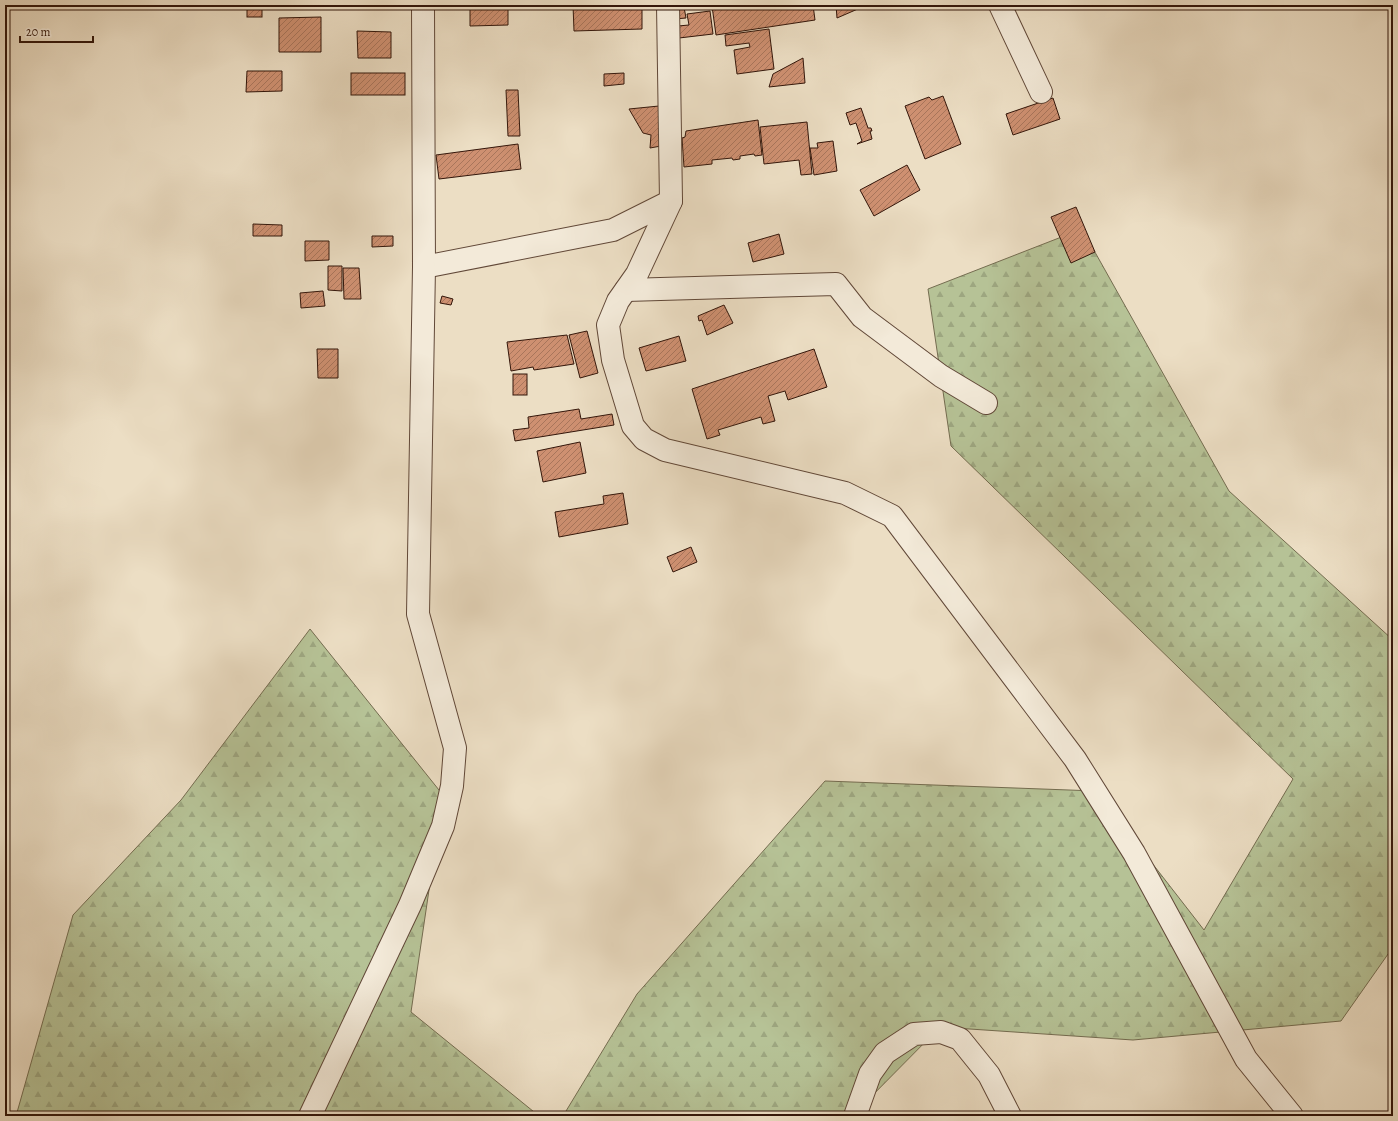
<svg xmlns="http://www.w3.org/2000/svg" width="1398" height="1121" font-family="Alegreya,serif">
<defs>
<pattern id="forest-firs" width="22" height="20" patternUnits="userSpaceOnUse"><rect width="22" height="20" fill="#b6c296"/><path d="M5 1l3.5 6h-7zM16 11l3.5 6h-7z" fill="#9da680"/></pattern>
<pattern id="building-hatch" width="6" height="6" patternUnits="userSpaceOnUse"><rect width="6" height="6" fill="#ce9071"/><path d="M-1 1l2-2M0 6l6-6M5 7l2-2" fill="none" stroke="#a8755b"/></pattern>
</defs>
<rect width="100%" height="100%" fill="#ecdec4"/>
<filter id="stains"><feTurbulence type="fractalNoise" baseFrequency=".005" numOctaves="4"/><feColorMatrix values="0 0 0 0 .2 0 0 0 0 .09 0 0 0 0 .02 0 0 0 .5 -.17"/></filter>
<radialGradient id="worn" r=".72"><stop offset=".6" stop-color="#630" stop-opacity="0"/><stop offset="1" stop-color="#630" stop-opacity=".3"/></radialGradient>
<g fill="url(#forest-firs)" stroke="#746c50">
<polygon points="1082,229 1229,491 1393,640 1393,947 1341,1021 1133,1040 940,1027 852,1116 563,1116 637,994 825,781 1096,791 1204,930 1293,779 951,446 928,289"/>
<polygon points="310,629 443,795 411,1012 539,1116 16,1116 73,915 181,800"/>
</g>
<g fill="url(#building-hatch)" stroke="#33160a">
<rect x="247" y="5" width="15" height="12"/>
<polygon points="470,5 508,5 508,25 470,26"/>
<polygon points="573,5 642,5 642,29 574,31"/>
<polygon points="719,5 813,5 815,20 716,35 712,6"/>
<polygon points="836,5 867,5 837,18"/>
<polygon points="684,7 686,18 674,19 672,8"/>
<polygon points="710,11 713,34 679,38 678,26 689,25 687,14"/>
<polygon points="321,17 321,52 279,52 279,18"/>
<polygon points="769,29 774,69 737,74 734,50 750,47 749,43 726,46 725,35"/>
<polygon points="357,31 391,32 391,58 358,58"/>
<polygon points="803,58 805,83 769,87 773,74"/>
<polygon points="247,71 282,71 282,91 246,92"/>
<rect x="351" y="73" width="54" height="22"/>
<polygon points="624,73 624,84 604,86 604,74"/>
<polygon points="506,90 518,90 520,136 508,136"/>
<polygon points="943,96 961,144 925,159 905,106 929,97 932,100"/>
<polygon points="1053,98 1060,119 1013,135 1006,114"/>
<polygon points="659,106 661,146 650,148 651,135 643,133 629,109"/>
<polygon points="861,108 868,128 871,128 872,131 870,131 872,139 857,144 862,141 856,123 850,125 846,113"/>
<polygon points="758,120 762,155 755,156 754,154 740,156 740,159 733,160 732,158 712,160 712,164 684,167 682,138 685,137 686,131"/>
<polygon points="807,122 812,174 801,175 799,160 764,164 760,127"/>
<polygon points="833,141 837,171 814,175 810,148 818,148 817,143"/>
<polygon points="518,144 521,169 439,179 436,155"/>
<polygon points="907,165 920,190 874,216 860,190"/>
<polygon points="1076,207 1095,252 1071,263 1051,217"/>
<polygon points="253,224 282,225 282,236 253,236"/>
<polygon points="779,234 784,254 753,262 748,243"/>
<polygon points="372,236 393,236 393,246 372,247"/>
<polygon points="305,241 329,241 329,260 305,261"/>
<polygon points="328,266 342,266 342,291 328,290"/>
<polygon points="343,268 359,268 361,299 344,299"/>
<polygon points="323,291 325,306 301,308 300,293"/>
<polygon points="442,296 453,299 451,305 440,303"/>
<polygon points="724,305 733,323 707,335 702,320 699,321 698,316"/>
<polygon points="587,331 598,373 580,378 569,335"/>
<polygon points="567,335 574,364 534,370 533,367 511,371 507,342"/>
<polygon points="679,336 686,361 646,371 639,348"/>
<polygon points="317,349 338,349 338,378 318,378"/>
<polygon points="814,349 827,387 788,400 785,391 768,396 775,421 763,424 761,417 718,430 720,435 707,439 692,389"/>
<rect x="513" y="374" width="14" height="21"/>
<polygon points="579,409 581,419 612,414 614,425 515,441 513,430 529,428 528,417"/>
<polygon points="580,442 586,473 543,482 537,451"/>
<polygon points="623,493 628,524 559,537 555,512 604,504 603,496"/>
<polygon points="691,547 697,562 673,572 667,557"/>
</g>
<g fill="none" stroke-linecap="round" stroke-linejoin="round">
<defs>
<g id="minor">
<polyline points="423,5 424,267 613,230 671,201"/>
<polyline points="668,5 671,201 637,274 618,301 608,325 613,360 633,426 644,439 665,450 845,493 892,516 1075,759 1134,853 1246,1059 1292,1116"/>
<polyline points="1000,5 1041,92"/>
<polyline points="626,290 836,284 862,317 941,376 986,403"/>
<polyline points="310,1116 410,905 443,826 452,786 455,748 418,614 424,267"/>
<polyline points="855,1116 870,1074 885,1053 914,1034 941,1032 960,1039 989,1075 1010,1116"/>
</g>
</defs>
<use href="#minor" stroke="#614838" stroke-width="24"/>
<use href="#minor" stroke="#f3ead9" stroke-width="22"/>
</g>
<rect width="1398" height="1121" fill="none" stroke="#ecdec4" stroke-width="20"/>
<rect x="6" y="6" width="1386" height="1109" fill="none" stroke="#33160a" stroke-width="2"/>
<rect x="10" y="10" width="1378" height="1101" fill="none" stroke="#33160a"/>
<path d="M20 36v6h73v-6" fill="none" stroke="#33160a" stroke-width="2"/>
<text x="26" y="36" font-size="12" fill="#33160a" stroke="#f3ead9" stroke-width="3" paint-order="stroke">20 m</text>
<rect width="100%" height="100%" filter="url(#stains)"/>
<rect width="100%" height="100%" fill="url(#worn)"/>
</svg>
